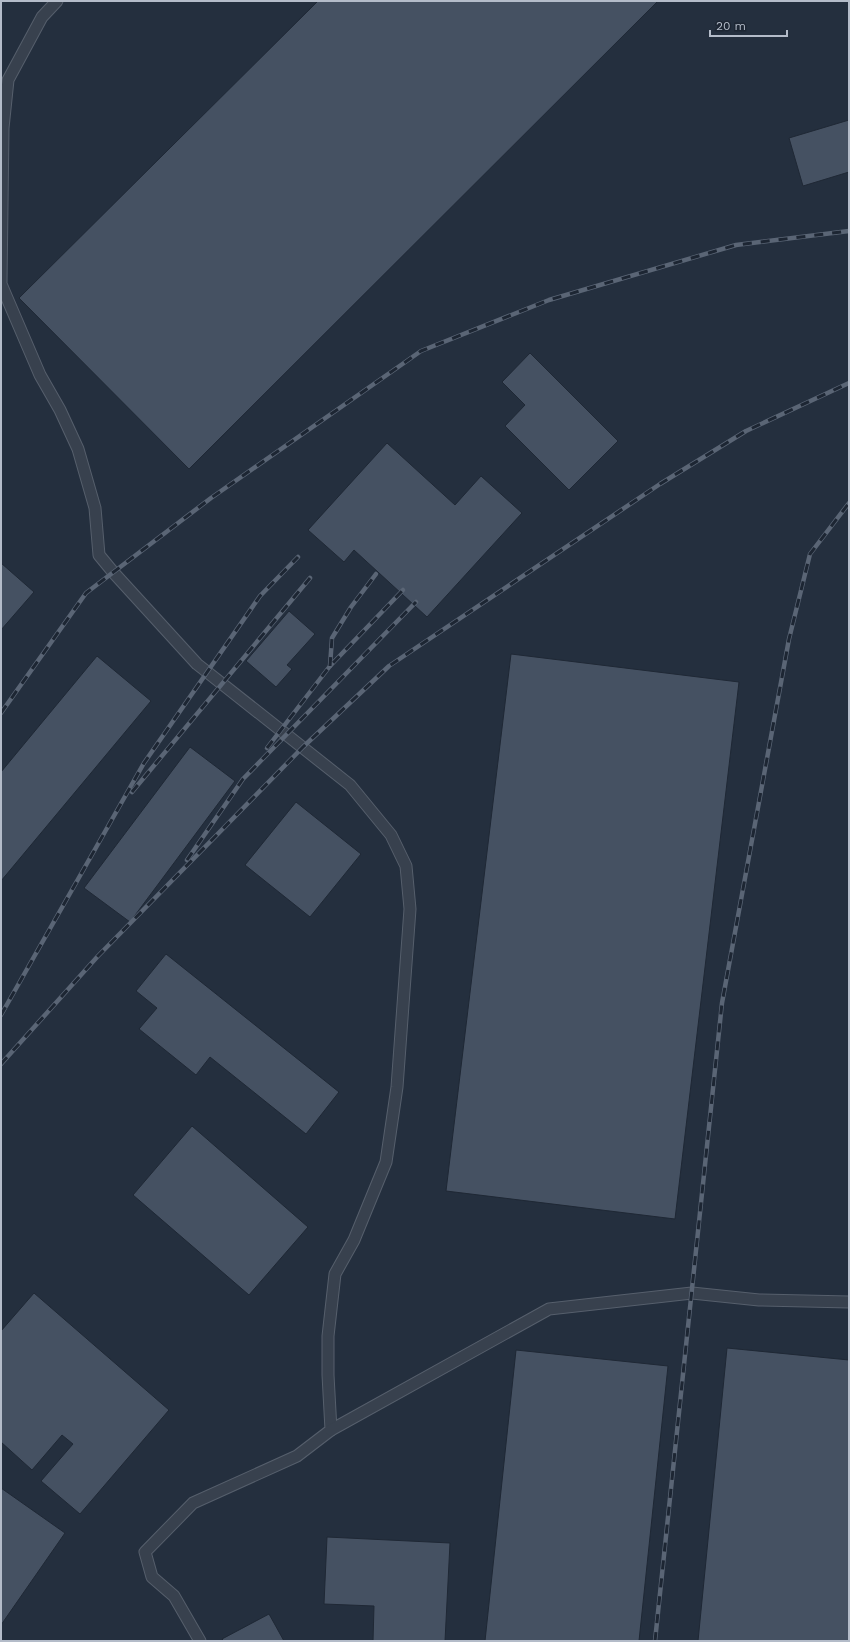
<svg xmlns="http://www.w3.org/2000/svg" width="850" height="1642" font-family="'Work Sans',sans-serif">
<rect width="100%" height="100%" fill="#242f3e"/>
<g fill="#455162" stroke="#1f2835">
<polygon points="318,1 658,1 189,469 19,298"/>
<polygon points="849,120 849,172 803,186 789,138"/>
<polygon points="530,353 618,441 569,490 505,426 525,405 502,382"/>
<polygon points="387,443 455,505 481,476 522,513 427,617 354,550 344,562 308,530"/>
<polygon points="1,563 34,592 1,630"/>
<polygon points="289,611 315,634 287,665 292,669 276,687 246,661"/>
<polygon points="511,654 739,682 675,1219 446,1191"/>
<polygon points="97,656 151,701 1,881 1,772"/>
<polygon points="190,747 235,781 130,922 84,888"/>
<polygon points="296,802 361,854 310,917 245,865"/>
<polygon points="166,954 339,1092 306,1134 210,1057 196,1075 139,1029 157,1008 136,991"/>
<polygon points="192,1126 308,1227 249,1295 133,1195"/>
<polygon points="34,1293 169,1410 80,1514 41,1481 73,1444 62,1435 32,1470 1,1442 1,1331"/>
<polygon points="727,1348 849,1360 849,1641 698,1641"/>
<polygon points="516,1350 668,1366 639,1641 485,1641"/>
<polygon points="1,1488 65,1533 1,1625"/>
<polygon points="327,1537 450,1543 445,1641 373,1641 374,1606 324,1604"/>
<polygon points="269,1614 284,1641 224,1641 222,1639"/>
</g>
<g fill="none" stroke-linecap="round" stroke-linejoin="round">
<defs>
<g id="service">
<polyline points="57,1 42,17 8,80 3,128 1,284 40,375 60,410 78,449 95,508 99,555 113,572 197,664 350,785 391,835 406,866 410,909 397,1087 386,1162 354,1240 335,1274 328,1336 328,1375 331,1430 297,1456 193,1503 145,1552 152,1577 174,1596 200,1641"/>
<polyline points="331,1430 549,1309 692,1293 759,1300 849,1302"/>
</g>
</defs>
<use href="#service" stroke="#565f6c" stroke-width="13"/>
<use href="#service" stroke="#38414e" stroke-width="11"/>
<defs>
<g id="rail">
<polyline points="330,666 332,638 351,607 376,574"/>
<polyline points="1,713 86,593 211,498 421,351 549,300 736,245 849,231"/>
<polyline points="267,748 330,666 403,590"/>
<polyline points="132,792 310,578"/>
<polyline points="187,860 243,779 416,602"/>
<polyline points="1,1015 144,763 260,596 298,557"/>
<polyline points="1,1064 98,956 303,747 389,666 660,484 746,431 849,383"/>
<polyline points="655,1641 722,1003 789,639 810,554 849,503"/>
</g>
</defs>
<use href="#rail" stroke="#5a6575" stroke-width="4.5"/>
<use href="#rail" stroke="#1d2633" stroke-width="3" stroke-dasharray="9" stroke-linecap="butt"/>
</g>
<rect width="850" height="1642" fill="none" stroke="#b4bcc9" stroke-width="4"/>
<path d="M710 30v6h77v-6" fill="none" stroke="#b4bcc9" stroke-width="2"/>
<text x="716" y="30" font-size="12" fill="#b4bcc9" stroke="#1d2633" stroke-width="3" paint-order="stroke">20 m</text>
</svg>
